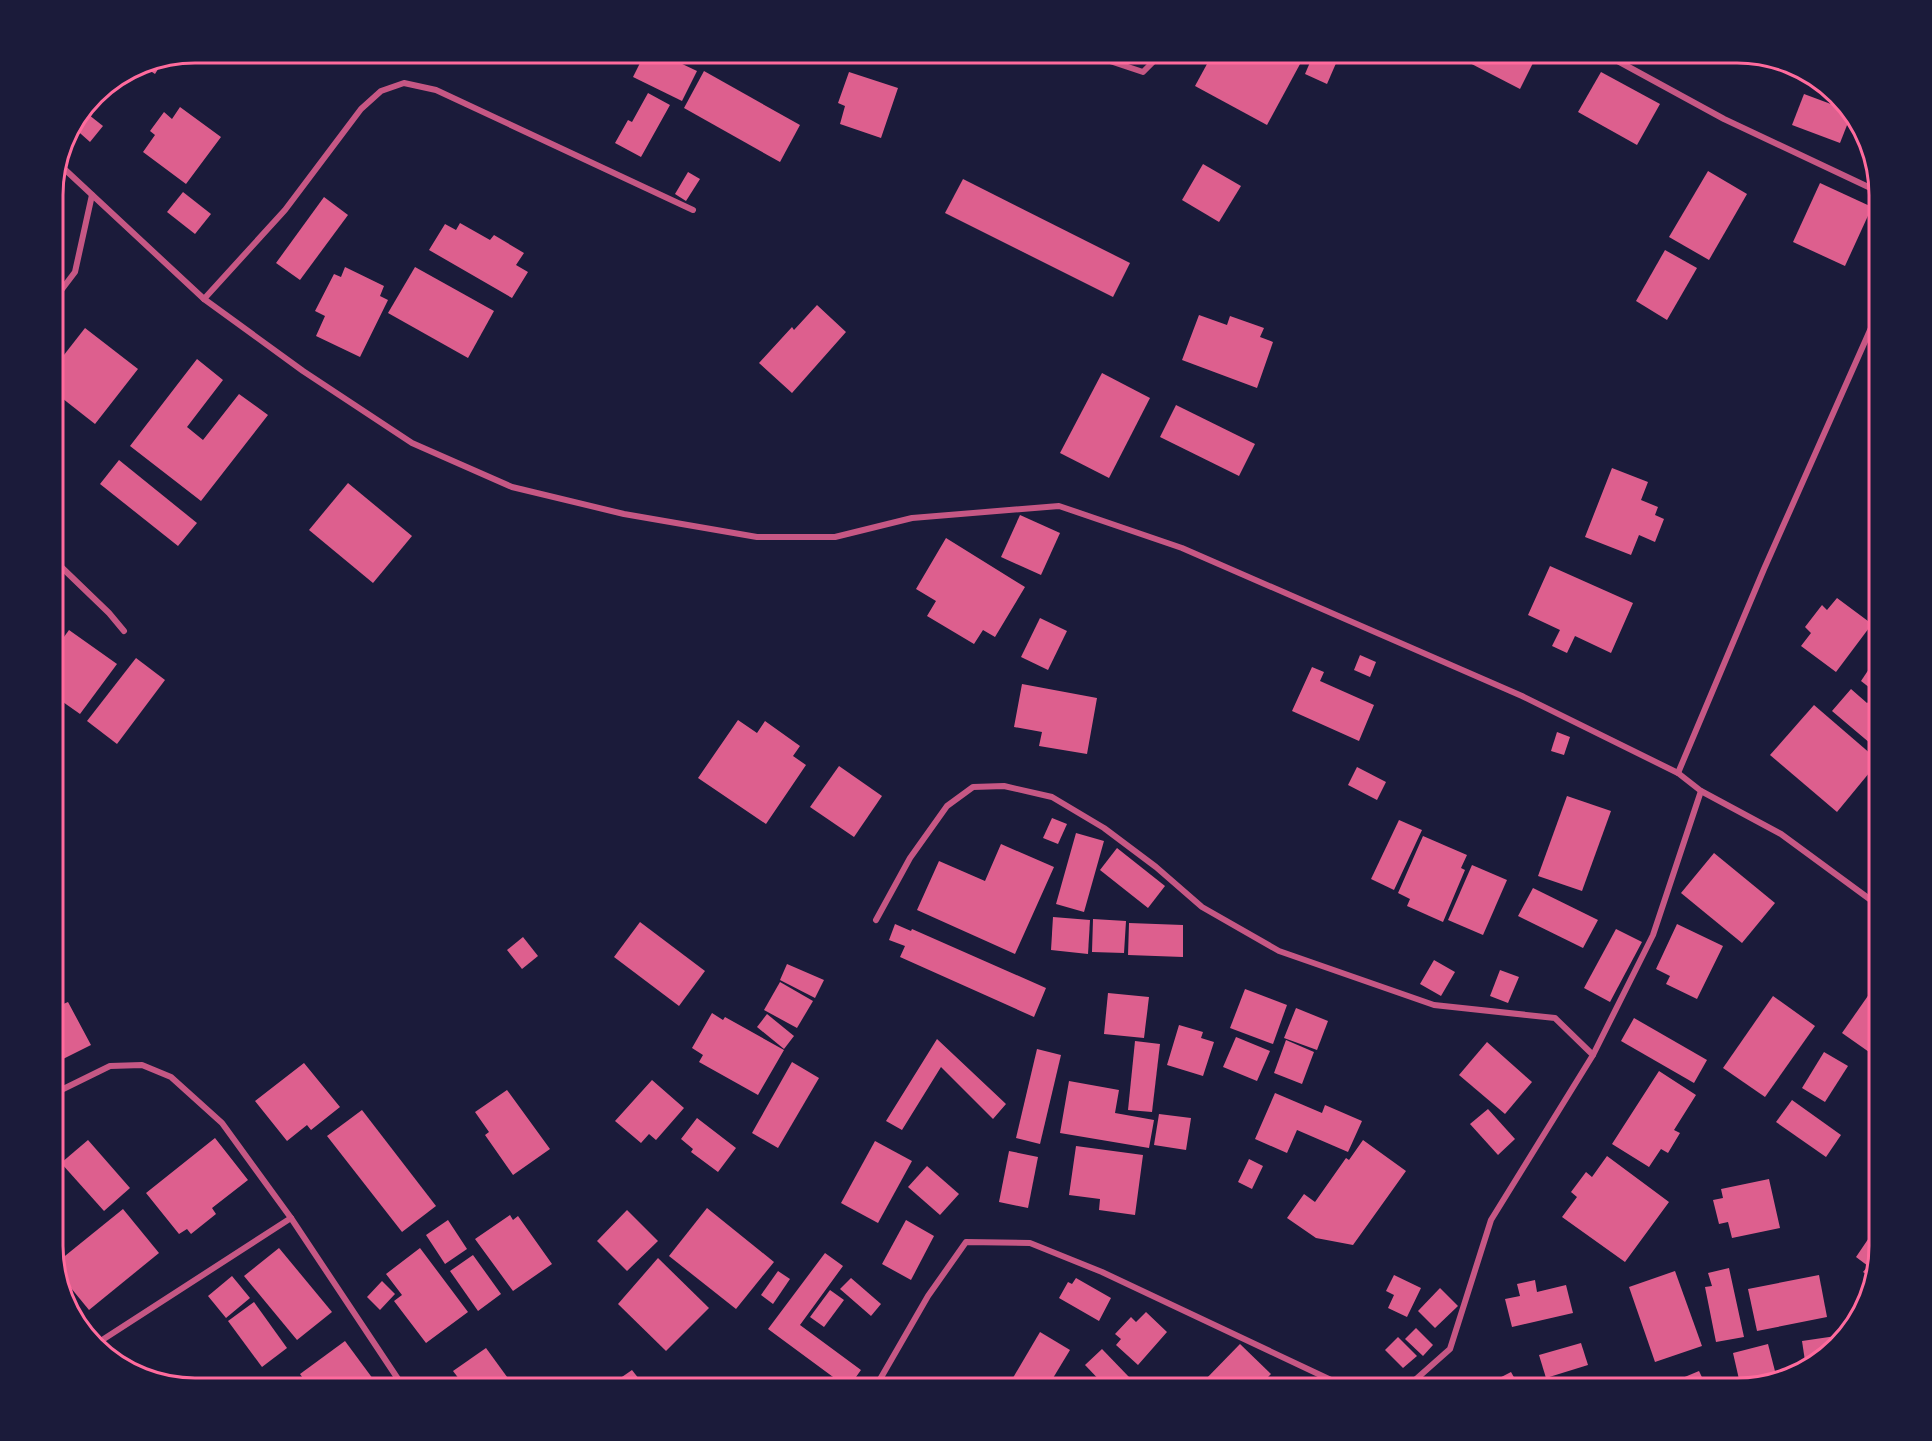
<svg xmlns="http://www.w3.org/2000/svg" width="1932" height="1441" font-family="'DejaVu Sans',sans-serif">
<rect width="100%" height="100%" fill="#1b1b3a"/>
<g fill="#dd5f8e">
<polygon points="645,53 659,53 697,71 682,101 633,77"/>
<polygon points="1213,53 1306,53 1267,125 1195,86"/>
<polygon points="1314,53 1340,54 1327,84 1305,74"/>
<polygon points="1465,53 1538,53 1520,89 1462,59"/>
<polygon points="165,58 155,74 140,64 140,63"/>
<polygon points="704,71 800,125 780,162 684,108"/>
<polygon points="849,72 898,88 881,138 840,124 845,106 838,103"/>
<polygon points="1601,72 1660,104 1637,145 1578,112"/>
<polygon points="648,93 670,105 641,157 615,143 628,120 632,122"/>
<polygon points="1804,94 1847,110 1851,115 1840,143 1792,125"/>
<polygon points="180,107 221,137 186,184 143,152 155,135 150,131 164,112 172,119"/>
<polygon points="84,111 103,126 90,142 72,126"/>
<polygon points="1203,164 1241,186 1219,222 1182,200"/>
<polygon points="1708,171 1747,194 1709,260 1669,237"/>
<polygon points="688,172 700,179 686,201 675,194"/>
<polygon points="963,179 1130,263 1113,297 945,213"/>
<polygon points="1820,183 1872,207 1845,266 1793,242"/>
<polygon points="183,192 211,214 195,234 167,212"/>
<polygon points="324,197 348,215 300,280 276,263"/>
<polygon points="460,223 490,240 494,235 524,253 516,265 528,272 512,298 429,250 445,224 456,230"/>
<polygon points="1665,250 1697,268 1667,320 1636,301"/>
<polygon points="345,267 384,286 380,296 388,300 360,357 316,336 325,316 315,311 334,274 341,277"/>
<polygon points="415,267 494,311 468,358 388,313"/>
<polygon points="817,305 846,332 792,393 759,363 792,327 794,330"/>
<polygon points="1199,315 1227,325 1230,316 1264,328 1260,337 1273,342 1257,388 1182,360"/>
<polygon points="85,328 138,369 95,424 53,391 53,369"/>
<polygon points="197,359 223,380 187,427 203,440 239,394 268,415 201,501 130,446"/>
<polygon points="1102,373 1150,398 1109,478 1060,453"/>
<polygon points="1176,405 1255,444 1239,476 1160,437"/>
<polygon points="119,460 197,523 178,546 100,484"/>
<polygon points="1612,468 1648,482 1641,500 1658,507 1655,515 1664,519 1655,542 1639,535 1631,555 1585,537"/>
<polygon points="348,483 412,536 373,583 309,530"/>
<polygon points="1020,515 1060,533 1041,575 1001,557"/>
<polygon points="946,538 1025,587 995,637 983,630 974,644 927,616 936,601 916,589"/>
<polygon points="1550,566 1633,603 1611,653 1575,636 1567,653 1552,646 1560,630 1528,615"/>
<polygon points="1837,598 1872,624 1836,672 1801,646 1811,633 1805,627 1822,605 1827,610"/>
<polygon points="1040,618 1067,631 1048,670 1021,657"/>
<polygon points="69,630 117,664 80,714 53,695 53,652"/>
<polygon points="1879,654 1879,695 1861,681"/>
<polygon points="1360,655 1376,662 1370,677 1354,670"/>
<polygon points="136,658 165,680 117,744 87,721"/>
<polygon points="1312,667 1324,672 1320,681 1374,705 1359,741 1292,711"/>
<polygon points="1022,684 1097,698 1087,754 1039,746 1042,732 1014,727"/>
<polygon points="1851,689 1867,703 1870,701 1879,709 1879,746 1877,749 1832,711"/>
<polygon points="1814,705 1879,761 1837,812 1770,755"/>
<polygon points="738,720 757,733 765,721 800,746 793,756 806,765 766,824 698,778"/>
<polygon points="1557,732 1570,737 1564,755 1551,751"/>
<polygon points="839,766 882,796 854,837 810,807"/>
<polygon points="1357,767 1386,782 1377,800 1348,785"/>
<polygon points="1567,796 1611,811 1582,891 1538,876"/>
<polygon points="1052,818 1067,824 1058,844 1043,838"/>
<polygon points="1399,820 1422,830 1394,890 1371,879"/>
<polygon points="1076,833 1104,841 1084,912 1056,904"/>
<polygon points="1423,836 1467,855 1461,868 1465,870 1443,922 1407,906 1410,899 1398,893"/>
<polygon points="1001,844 1054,867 1015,954 917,910 939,861 985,881"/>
<polygon points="1117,848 1165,886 1148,908 1100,870"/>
<polygon points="1714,853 1775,903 1742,943 1681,893"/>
<polygon points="1472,865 1507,880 1483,935 1448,920"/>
<polygon points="1533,888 1598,920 1583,948 1518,916"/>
<polygon points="1053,917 1090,920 1088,954 1051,950"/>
<polygon points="1093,919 1126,921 1124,953 1092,952"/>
<polygon points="640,922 705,971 679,1006 614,957"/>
<polygon points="1129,923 1183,925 1183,957 1128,955"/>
<polygon points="895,924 911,931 912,929 1046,988 1034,1017 900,957 905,946 889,940"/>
<polygon points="1677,924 1723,946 1697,999 1666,984 1670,976 1656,969"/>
<polygon points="1616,929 1642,942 1610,1002 1584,988"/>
<polygon points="523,937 538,956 522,969 507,950"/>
<polygon points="1434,960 1455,972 1441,996 1420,984"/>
<polygon points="787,964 824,980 815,998 780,980"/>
<polygon points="1500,970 1519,977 1508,1003 1490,996"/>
<polygon points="1879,980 1879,1059 1842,1033"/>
<polygon points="780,982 813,1001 797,1028 764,1010"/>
<polygon points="1245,989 1287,1005 1273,1044 1230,1028"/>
<polygon points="1108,993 1149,997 1144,1038 1104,1034"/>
<polygon points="56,996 61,1005 68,1002 91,1045 53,1064 53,997"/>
<polygon points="1773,996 1815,1026 1765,1097 1723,1068"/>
<polygon points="1296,1008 1328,1021 1317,1050 1284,1038"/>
<polygon points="712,1013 723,1020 725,1017 784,1050 758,1095 699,1062 703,1055 692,1048"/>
<polygon points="767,1014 794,1036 784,1049 757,1027"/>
<polygon points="1634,1018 1707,1060 1694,1083 1621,1041"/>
<polygon points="1179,1025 1203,1032 1201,1038 1214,1042 1203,1076 1167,1065"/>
<polygon points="1236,1037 1270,1051 1257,1081 1223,1067"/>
<polygon points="937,1039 1006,1104 993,1119 941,1067 902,1130 886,1121"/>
<polygon points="1286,1040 1314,1052 1302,1084 1274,1073"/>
<polygon points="1135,1041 1160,1044 1152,1112 1128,1110"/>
<polygon points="1487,1042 1532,1082 1505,1114 1459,1075"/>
<polygon points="1037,1049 1061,1055 1040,1144 1016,1138"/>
<polygon points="1824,1052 1848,1066 1825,1102 1802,1088"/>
<polygon points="792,1062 819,1078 778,1148 752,1133"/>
<polygon points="304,1063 340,1107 311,1130 307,1125 287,1141 255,1101"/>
<polygon points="1659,1071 1696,1095 1674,1130 1680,1133 1668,1153 1661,1149 1649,1167 1612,1144"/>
<polygon points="652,1080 684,1108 656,1140 649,1134 641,1143 615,1121"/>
<polygon points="1069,1081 1119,1090 1115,1113 1154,1120 1149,1148 1060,1133"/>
<polygon points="507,1090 550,1149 513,1175 485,1135 489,1132 475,1112"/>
<polygon points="1275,1093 1322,1113 1325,1105 1362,1121 1348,1152 1297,1130 1287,1153 1255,1139"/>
<polygon points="1792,1100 1841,1135 1826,1157 1776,1122"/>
<polygon points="1488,1109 1515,1139 1498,1155 1470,1124"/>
<polygon points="362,1110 436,1206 402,1232 327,1136"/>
<polygon points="1159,1114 1191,1118 1186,1150 1154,1145"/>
<polygon points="697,1118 736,1148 718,1172 691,1152 693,1149 681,1139"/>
<polygon points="215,1138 248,1180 212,1208 216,1214 191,1234 187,1229 179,1234 146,1193"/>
<polygon points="88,1140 130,1188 104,1211 61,1163"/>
<polygon points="1363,1140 1406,1171 1353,1245 1316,1238 1287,1218 1304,1194 1315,1202 1346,1158 1349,1160"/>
<polygon points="875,1141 912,1161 878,1223 841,1203"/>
<polygon points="1076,1146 1143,1155 1135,1215 1099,1210 1100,1199 1069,1195"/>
<polygon points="1009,1151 1038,1157 1028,1208 999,1202"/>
<polygon points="1607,1156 1669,1202 1625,1262 1562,1217 1577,1197 1571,1192 1586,1172 1592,1177"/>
<polygon points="1249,1159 1263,1166 1252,1189 1238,1182"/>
<polygon points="927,1166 959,1194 940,1215 908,1187"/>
<polygon points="1769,1179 1780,1228 1732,1238 1728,1222 1719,1224 1713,1200 1723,1198 1721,1189"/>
<polygon points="707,1208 774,1262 736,1309 669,1256"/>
<polygon points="123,1209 159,1253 89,1310 57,1271 55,1264"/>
<polygon points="627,1210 658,1241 627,1271 597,1241"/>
<polygon points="510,1215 513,1220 518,1216 552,1264 513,1291 475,1239"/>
<polygon points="448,1220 467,1249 445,1264 426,1235"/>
<polygon points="906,1220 934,1236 911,1280 882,1264"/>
<polygon points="1879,1223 1879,1247 1874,1280 1863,1272 1868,1266 1856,1257"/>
<polygon points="279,1248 332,1312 297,1340 244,1276"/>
<polygon points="420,1248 468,1312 426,1343 394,1301 402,1295 386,1274"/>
<polygon points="825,1253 843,1266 800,1325 861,1370 848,1388 768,1329"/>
<polygon points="473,1255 501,1294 478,1311 450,1271"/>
<polygon points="658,1258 709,1308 666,1351 618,1304"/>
<polygon points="1729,1268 1744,1337 1716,1342 1705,1287 1712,1286 1708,1273"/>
<polygon points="778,1271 790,1279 773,1304 761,1295"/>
<polygon points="1675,1271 1702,1346 1655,1362 1629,1287"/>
<polygon points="1394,1275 1421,1288 1407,1317 1388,1308 1394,1295 1386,1291"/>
<polygon points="1819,1275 1827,1317 1757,1331 1748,1289"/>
<polygon points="232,1276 250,1298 226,1318 208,1296"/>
<polygon points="851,1278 881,1304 871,1316 840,1289"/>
<polygon points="1076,1278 1111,1298 1099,1321 1059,1298 1068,1282 1072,1284"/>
<polygon points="1535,1280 1537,1292 1566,1285 1573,1313 1512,1327 1505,1299 1520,1296 1517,1284"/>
<polygon points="382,1281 395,1294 380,1310 367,1297"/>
<polygon points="1440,1288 1458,1306 1435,1328 1418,1311"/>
<polygon points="830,1290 844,1300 824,1327 810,1317"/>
<polygon points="254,1302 287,1348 262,1367 228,1321"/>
<polygon points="1146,1312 1167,1332 1138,1365 1116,1345 1121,1339 1115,1334 1131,1317 1136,1322"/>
<polygon points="1416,1328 1433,1345 1423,1356 1405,1339"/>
<polygon points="1040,1332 1070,1350 1047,1388 1007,1388"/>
<polygon points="1836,1336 1837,1344 1819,1359 1805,1361 1802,1341"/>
<polygon points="1398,1337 1417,1356 1403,1368 1385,1350"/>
<polygon points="345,1341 376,1383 369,1388 310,1388 300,1374"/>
<polygon points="1581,1343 1588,1365 1546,1378 1539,1355"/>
<polygon points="1240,1344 1271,1374 1257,1388 1211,1388 1203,1382"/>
<polygon points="1768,1344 1777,1379 1741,1388 1733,1353"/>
<polygon points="486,1348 515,1388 466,1388 453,1371"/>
<polygon points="1102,1349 1129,1377 1117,1388 1107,1388 1085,1365"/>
<polygon points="632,1370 646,1388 606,1388"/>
<polygon points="1699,1371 1707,1388 1670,1388 1668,1384"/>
<polygon points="1511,1372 1520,1388 1480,1388"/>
<polygon points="1074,1377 1085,1388 1062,1388"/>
<polygon points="1296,1377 1317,1388 1289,1388"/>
</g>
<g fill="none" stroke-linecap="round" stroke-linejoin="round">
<g stroke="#c65784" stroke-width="6">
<polyline points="1086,53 1143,72 1162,53"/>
<polyline points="1603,53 1724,119 1879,192"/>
<polyline points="59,164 204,299 303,371 412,443 512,487 624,514 757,537 835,537 912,518 1059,506 1182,548 1522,696 1678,773 1701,791 1781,834 1879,906"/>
<polyline points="204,299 285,210 361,109 381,91 404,83 436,90 693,210"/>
<polyline points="53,301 75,272 92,195"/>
<polyline points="53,559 109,613 124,631"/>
<polyline points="1678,773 1764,569 1879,310"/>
<polyline points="876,920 910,858 947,806 973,787 1004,786 1052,797 1104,828 1156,867 1202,907 1279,951 1434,1005 1555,1018 1593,1055 1491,1220 1450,1349 1406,1388"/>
<polyline points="1593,1055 1653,935 1701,791"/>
<polyline points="53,1094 110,1066 142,1065 171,1077 222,1123 291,1218 404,1388"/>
<polyline points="1866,1292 1869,1297"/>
<polyline points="96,1344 291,1218"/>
<polyline points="875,1388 928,1296 966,1242 1030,1243 1102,1272 1348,1388"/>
</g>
</g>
<path d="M0 0H1932V1441H0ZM195 63H1737A132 132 0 0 1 1869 195V1246A132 132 0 0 1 1737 1378H195A132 132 0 0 1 63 1246V195A132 132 0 0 1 195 63Z" fill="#1b1b3a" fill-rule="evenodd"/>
<path fill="none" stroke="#ff6b9d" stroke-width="3" d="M195 63H1737A132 132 0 0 1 1869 195V1246A132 132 0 0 1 1737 1378H195A132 132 0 0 1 63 1246V195A132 132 0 0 1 195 63Z"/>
</svg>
